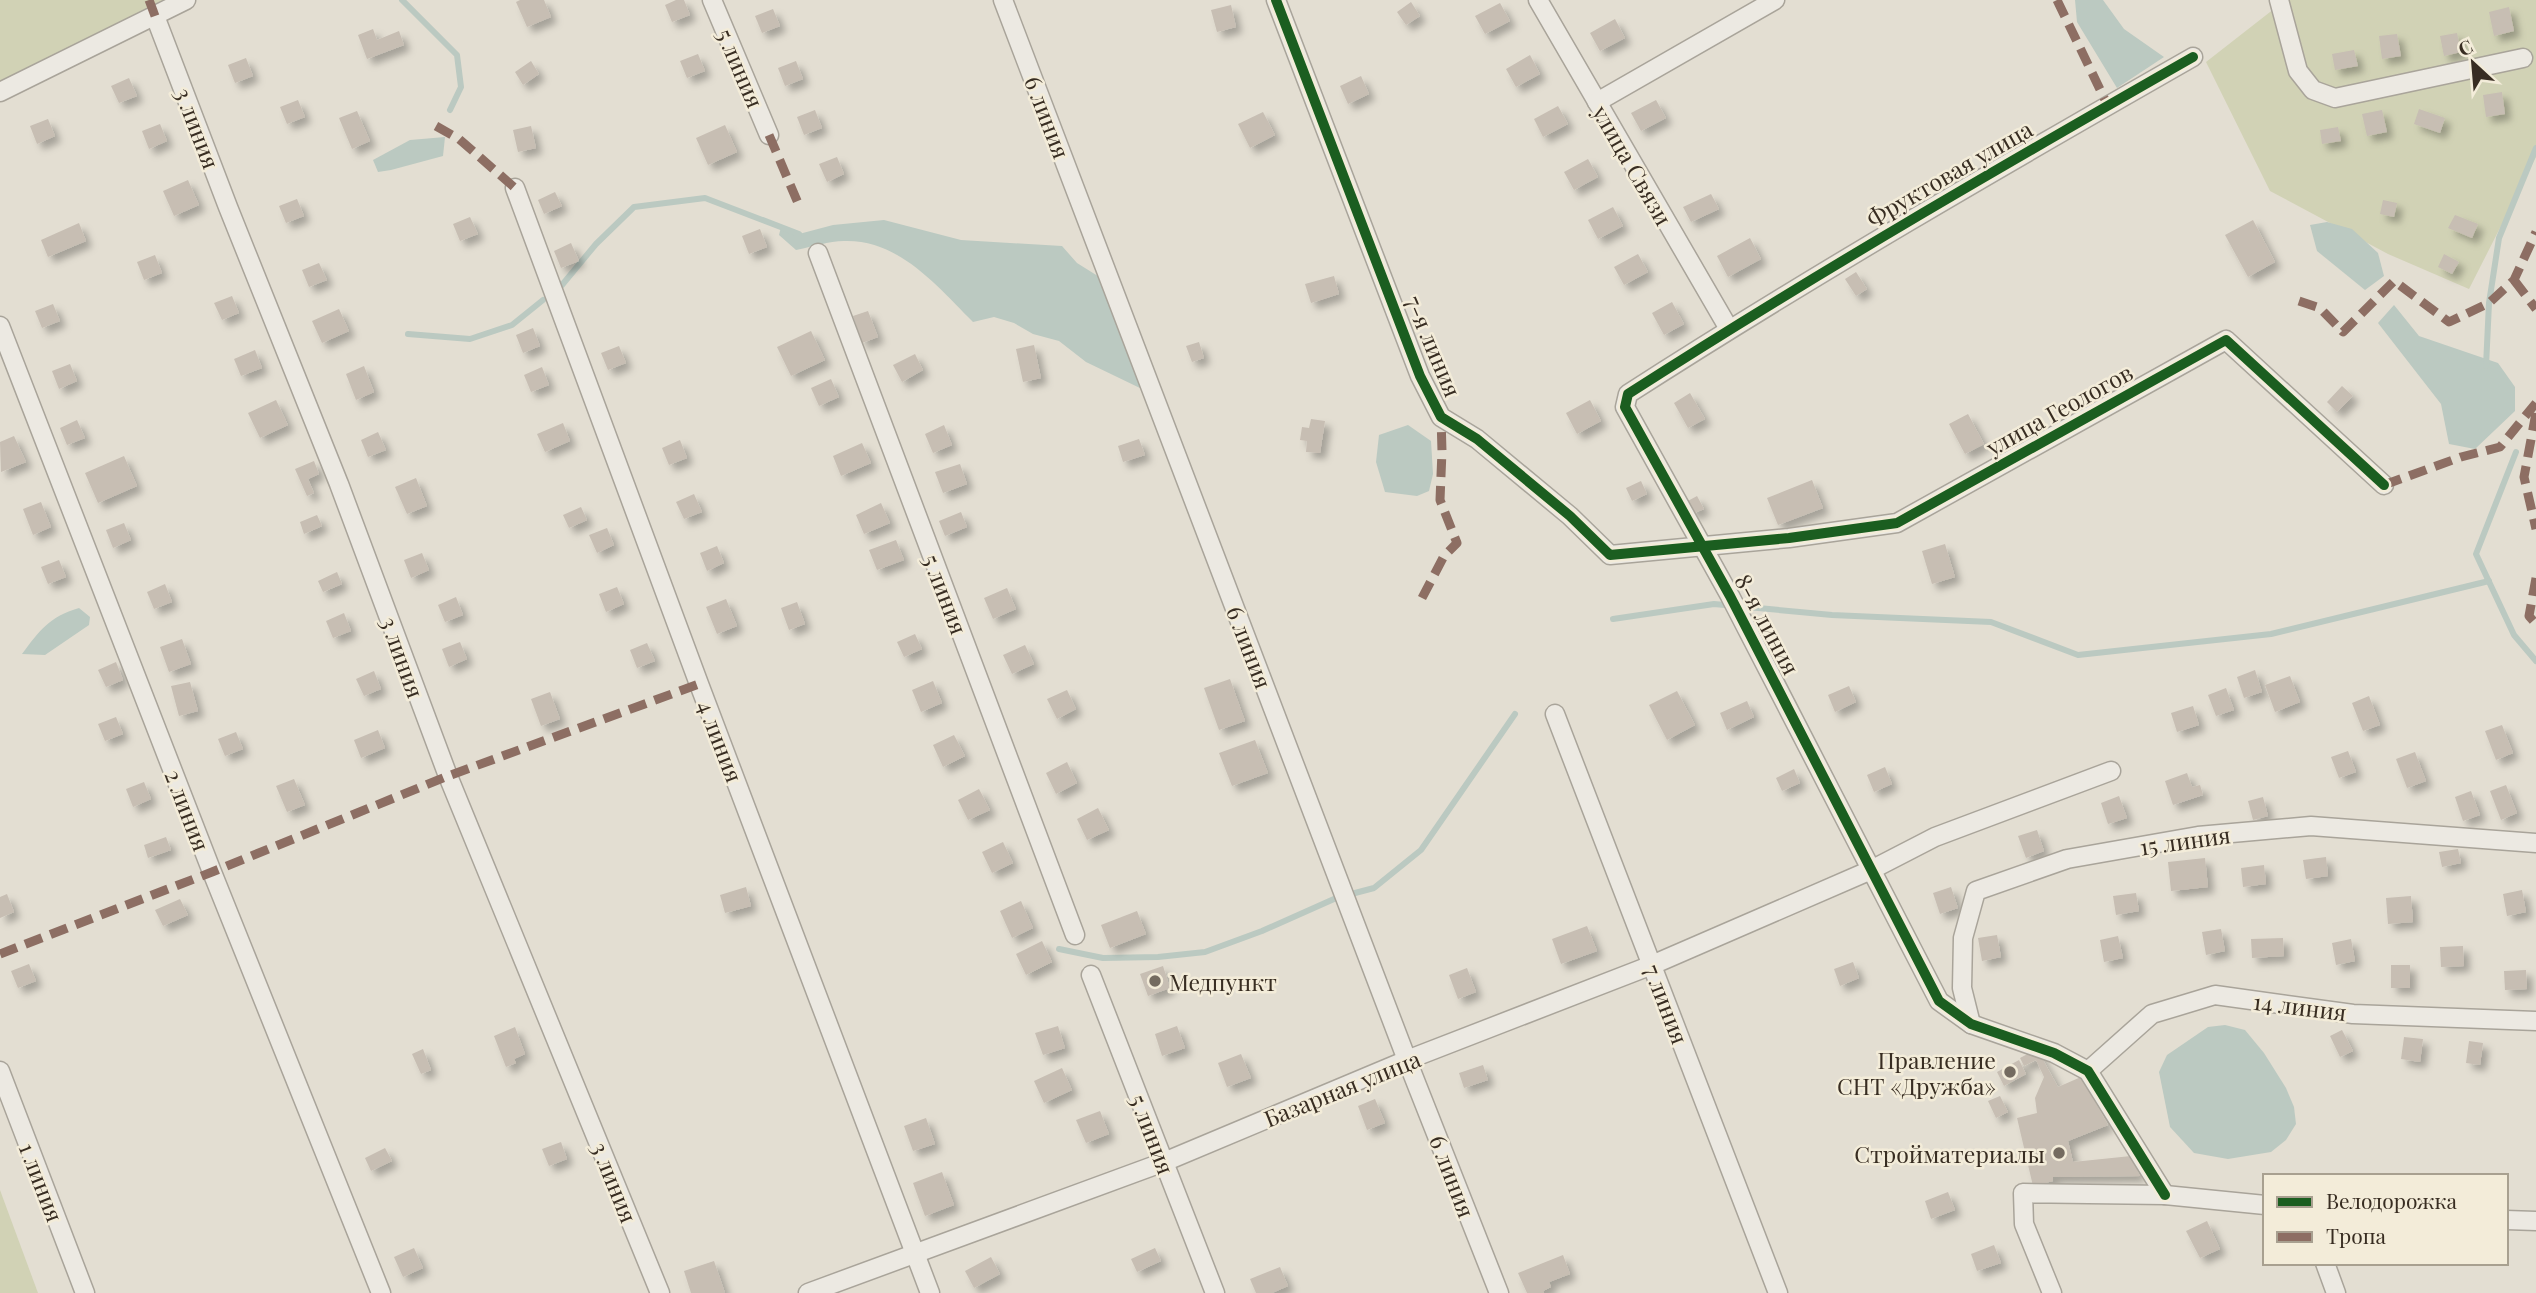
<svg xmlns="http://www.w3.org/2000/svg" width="2536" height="1293" font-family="'Playfair Display',serif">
<defs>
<filter id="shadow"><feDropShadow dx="6" dy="6" stdDeviation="3.5" flood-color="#0004"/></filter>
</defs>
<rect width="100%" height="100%" fill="#e3ded2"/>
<g fill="#d1d2b5">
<polygon points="0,0 167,0 0,88"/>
<polygon points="2279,0 2536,0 2536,157 2469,289 2388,254 2270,191 2206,62 2279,5"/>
<polygon points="0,1190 38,1293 0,1293"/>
</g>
<g fill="#bbc9c1">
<polygon points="2075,0 2103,0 2124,29 2164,57 2117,88 2077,22"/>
<polygon points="445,137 443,156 391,170 378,172 373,160 410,140"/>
<path d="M884,220l77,20 101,6 15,17 32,20 33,106 -56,-27 -27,-21 -26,-7 -19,-11 -20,-6 -21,5c-35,-35 -74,-83 -129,-81 -15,0 -32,6 -48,9l-17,-15 2,-8 18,7 34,-9z"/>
<polygon points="2327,222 2352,229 2378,253 2384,276 2365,290 2317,251 2310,225"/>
<polygon points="2394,305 2419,336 2498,363 2515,387 2515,411 2475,449 2449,444 2441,404 2378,323"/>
<polygon points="1408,425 1431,441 1433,474 1429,491 1417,496 1385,492 1376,462 1379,435"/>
<path d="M79,608l11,9 -1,8 -44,30 -23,-1c18,-24 27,-37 57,-46z"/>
<polygon points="2225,1025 2245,1030 2264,1053 2286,1088 2294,1107 2296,1124 2286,1140 2271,1152 2228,1159 2194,1153 2170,1127 2159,1072 2167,1055 2208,1027"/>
</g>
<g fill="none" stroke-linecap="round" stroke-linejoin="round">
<g stroke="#bbc9c1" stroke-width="6">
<polyline points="402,0 457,55 461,87 450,110"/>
<polyline points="562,285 596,244 634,207 705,198 799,234"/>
<polyline points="408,334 470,339 512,325 543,300"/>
<polyline points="2486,366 2489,303 2499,238 2536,148"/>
<polyline points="2516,452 2476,554 2514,635 2536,661"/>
<polyline points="1747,607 1832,615 1991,622 2078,655 2271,634 2489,581"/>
<polyline points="1613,619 1714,604 1725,605"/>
<polyline points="1355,893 1374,888 1421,850 1515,714"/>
<polyline points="1059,949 1103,958 1158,957 1205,952 1262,931 1334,899"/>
</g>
</g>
<g fill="#c7beb3" filter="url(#shadow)">
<polygon points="520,0 544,0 551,17 527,27 516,2"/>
<polygon points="676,0 684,0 690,15 672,22 665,5"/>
<polygon points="1411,2 1420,16 1406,25 1397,12"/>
<polygon points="1500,3 1510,21 1485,34 1475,16"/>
<polygon points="1231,5 1236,27 1217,32 1211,10"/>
<polygon points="2509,7 2514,31 2494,36 2489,12"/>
<polygon points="773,9 780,26 762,33 755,16"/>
<polygon points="1615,19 1625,38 1600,51 1590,33"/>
<polygon points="373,29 377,40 399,31 404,45 367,59 358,35"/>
<polygon points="2457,33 2461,52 2444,56 2440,36"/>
<polygon points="2397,34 2401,56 2382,59 2379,36"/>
<polygon points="2354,50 2358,66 2335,70 2332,54"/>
<polygon points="698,54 705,71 687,78 680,61"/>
<polygon points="1530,55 1540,74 1516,87 1506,69"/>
<polygon points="246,58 253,76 235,83 228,65"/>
<polygon points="531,61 539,74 523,85 515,72"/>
<polygon points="796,61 803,79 785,86 778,68"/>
<polygon points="1361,76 1369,94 1348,104 1340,86"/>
<polygon points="129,78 137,96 119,103 111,86"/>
<polygon points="2502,92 2505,114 2486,117 2483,95"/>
<polygon points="298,100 305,117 287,124 280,107"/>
<polygon points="1656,100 1666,118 1641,131 1631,113"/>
<polygon points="1558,106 1568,124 1543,137 1534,119"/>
<polygon points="2419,109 2445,118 2440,133 2414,124"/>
<polygon points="815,110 822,128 804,135 797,117"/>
<polygon points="2382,110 2387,132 2367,136 2362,114"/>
<polygon points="357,111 370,141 352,149 339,118"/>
<polygon points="1263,112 1275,135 1250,148 1238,124"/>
<polygon points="48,119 55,136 37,144 30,126"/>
<polygon points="160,124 167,141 149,149 142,131"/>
<polygon points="725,125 737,152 708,165 696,138"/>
<polygon points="531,126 536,148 518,152 513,130"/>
<polygon points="2338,127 2341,141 2322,144 2320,130"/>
<polygon points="837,157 844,174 827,182 819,164"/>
<polygon points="1588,159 1598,177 1574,190 1564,172"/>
<polygon points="188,180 199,205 174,216 163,191"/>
<polygon points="555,192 562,206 544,214 538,200"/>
<polygon points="1711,194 1719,209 1691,222 1683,207"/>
<polygon points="297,199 304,216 286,223 279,206"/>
<polygon points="2383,200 2397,203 2394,217 2380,214"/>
<polygon points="1613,207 1623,226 1598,239 1588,220"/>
<polygon points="2455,215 2478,224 2472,238 2448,228"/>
<polygon points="470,217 478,234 460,241 453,224"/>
<polygon points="2253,220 2275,262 2248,277 2225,235"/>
<polygon points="79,223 86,241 48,257 41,240"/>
<polygon points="760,229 767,247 749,254 742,236"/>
<polygon points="1750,238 1761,259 1728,277 1717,256"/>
<polygon points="571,243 579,261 561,268 554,251"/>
<polygon points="1638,254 1648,272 1624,285 1614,267"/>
<polygon points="2444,254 2459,262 2452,274 2438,267"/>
<polygon points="155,255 162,273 144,280 137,262"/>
<polygon points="319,263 327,280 309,287 302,270"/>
<polygon points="1856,272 1867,289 1856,296 1845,279"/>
<polygon points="1334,276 1339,294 1311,303 1305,284"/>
<polygon points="232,296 239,313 222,320 214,303"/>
<polygon points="1672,302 1684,324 1664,335 1652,313"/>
<polygon points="53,304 60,321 42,328 35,311"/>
<polygon points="339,309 349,331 322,343 312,321"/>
<polygon points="868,311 878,337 862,343 853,316"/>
<polygon points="533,328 540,346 523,353 516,335"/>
<polygon points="811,331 825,360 791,376 777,347"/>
<polygon points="1199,342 1204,358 1192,362 1186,346"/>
<polygon points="1034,345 1041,378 1023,382 1016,349"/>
<polygon points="619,346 626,363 608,370 601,353"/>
<polygon points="255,350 262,368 241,376 234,359"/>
<polygon points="915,354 923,370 902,382 893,365"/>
<polygon points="70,364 77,381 59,389 52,371"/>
<polygon points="364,366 374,392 356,400 346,374"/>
<polygon points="542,367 549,385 531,392 524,375"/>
<polygon points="831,379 839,397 819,406 811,388"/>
<polygon points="2342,386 2353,396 2337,412 2327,402"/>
<polygon points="1690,393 1705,419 1688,428 1674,403"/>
<polygon points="276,400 288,425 260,438 248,413"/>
<polygon points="1590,400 1601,421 1577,434 1566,413"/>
<polygon points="1968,414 1984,444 1965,454 1949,424"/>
<polygon points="1311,419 1325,421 1320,453 1306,452 1307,441 1300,440 1302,427 1309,428"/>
<polygon points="77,420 85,438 67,445 60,428"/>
<polygon points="563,423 570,441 545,452 537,434"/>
<polygon points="944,425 952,445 933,453 925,434"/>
<polygon points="378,432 386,450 368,457 361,440"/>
<polygon points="14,436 26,462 1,472 0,442"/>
<polygon points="1139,439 1145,455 1123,462 1118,446"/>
<polygon points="680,440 687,458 669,465 662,448"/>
<polygon points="862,443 871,463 841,476 833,456"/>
<polygon points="124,456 137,486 98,503 85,473"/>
<polygon points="314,461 319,474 308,479 314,493 307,496 295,469"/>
<polygon points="960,464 967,484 943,493 935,472"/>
<polygon points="416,478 427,506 407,514 395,487"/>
<polygon points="1812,480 1823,508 1778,525 1767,498"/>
<polygon points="1641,481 1647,494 1632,501 1626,488"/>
<polygon points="694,494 702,512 684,519 676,502"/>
<polygon points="1697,496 1704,509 1692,514 1686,502"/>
<polygon points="41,502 51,527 33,535 23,509"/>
<polygon points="881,503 890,523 864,534 856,515"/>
<polygon points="581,507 587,520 569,528 563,515"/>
<polygon points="961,512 967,527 945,536 939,521"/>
<polygon points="317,515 322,526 304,534 300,522"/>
<polygon points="124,523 131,540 113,548 106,530"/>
<polygon points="607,528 614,545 597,553 589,535"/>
<polygon points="896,540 904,560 877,570 869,550"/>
<polygon points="1945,544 1955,577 1932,584 1922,551"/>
<polygon points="717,546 724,563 707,571 700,553"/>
<polygon points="422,553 429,570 411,578 404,560"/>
<polygon points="59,560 66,577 48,584 41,567"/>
<polygon points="337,572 342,584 323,592 318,581"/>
<polygon points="165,584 172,602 154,609 147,592"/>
<polygon points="617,587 624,604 606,612 599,594"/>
<polygon points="1007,588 1016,609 993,619 984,598"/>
<polygon points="456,597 463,615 445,622 438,605"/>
<polygon points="726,599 737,626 717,634 706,607"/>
<polygon points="797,602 805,624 789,630 781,608"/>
<polygon points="344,613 351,631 333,638 326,621"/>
<polygon points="915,634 922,649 904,657 897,642"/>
<polygon points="182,639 191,664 169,672 160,647"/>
<polygon points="460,642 467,659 449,667 442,649"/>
<polygon points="647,643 655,661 637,668 630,650"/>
<polygon points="1025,645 1034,664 1012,674 1003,655"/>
<polygon points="116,662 123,680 106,687 98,670"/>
<polygon points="2255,670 2262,692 2244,698 2237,677"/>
<polygon points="374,671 381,689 364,696 356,679"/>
<polygon points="2290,676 2300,702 2275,712 2265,685"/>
<polygon points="1230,679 1245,721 1219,730 1204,688"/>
<polygon points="933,681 942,703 921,712 912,690"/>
<polygon points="190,682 198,711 179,716 171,686"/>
<polygon points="1849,686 1856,702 1835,712 1828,695"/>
<polygon points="2226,688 2234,710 2216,716 2208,695"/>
<polygon points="1067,690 1076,709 1057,719 1047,699"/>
<polygon points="1677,691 1695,725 1667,740 1649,705"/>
<polygon points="550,692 560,719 541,726 531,699"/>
<polygon points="2369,696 2380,725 2363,731 2352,703"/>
<polygon points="1747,701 1754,717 1727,730 1720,713"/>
<polygon points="2193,706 2199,725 2177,732 2171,713"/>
<polygon points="116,717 123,734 105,741 98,724"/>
<polygon points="2502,725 2513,753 2496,760 2485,731"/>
<polygon points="378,730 385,748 361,758 354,740"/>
<polygon points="236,732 243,749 225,756 218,739"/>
<polygon points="954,735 965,756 943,767 933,745"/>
<polygon points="1255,740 1268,773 1232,786 1219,753"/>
<polygon points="2348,751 2356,772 2339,778 2331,757"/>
<polygon points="2415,752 2426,781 2407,788 2396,759"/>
<polygon points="1067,762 1077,783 1056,794 1046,773"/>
<polygon points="1885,767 1892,784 1874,792 1867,775"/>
<polygon points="1794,769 1800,783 1782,791 1776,778"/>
<polygon points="2187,773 2192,787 2200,785 2203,795 2173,805 2165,781"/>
<polygon points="294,779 305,805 287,812 276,786"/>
<polygon points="144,782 151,799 133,807 126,789"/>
<polygon points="2506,785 2517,813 2501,820 2490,791"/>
<polygon points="979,789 990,810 968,820 958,800"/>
<polygon points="2471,791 2480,815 2463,821 2455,797"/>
<polygon points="2119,796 2127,818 2108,824 2101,803"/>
<polygon points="2263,797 2268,816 2253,820 2248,801"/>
<polygon points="1098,808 1109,830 1087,840 1077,819"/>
<polygon points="2037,830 2044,851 2026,858 2018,836"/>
<polygon points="166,837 171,850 148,858 144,845"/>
<polygon points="1003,842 1013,863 992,873 982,852"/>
<polygon points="2458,849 2461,863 2442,867 2439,852"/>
<polygon points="2326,857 2328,876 2306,879 2303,860"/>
<polygon points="2205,858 2208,887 2171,891 2168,862"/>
<polygon points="2264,865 2266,884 2243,887 2241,868"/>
<polygon points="746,887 751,906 725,913 720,895"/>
<polygon points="1951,887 1958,908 1940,914 1933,893"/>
<polygon points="2522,890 2526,912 2507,916 2503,894"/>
<polygon points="2136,893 2139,911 2116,915 2113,896"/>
<polygon points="7,894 14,912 0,918 0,897"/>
<polygon points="2411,896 2413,922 2388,924 2386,898"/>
<polygon points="180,899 188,915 163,926 155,910"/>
<polygon points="1021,901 1033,928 1012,938 1000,911"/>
<polygon points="1137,911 1146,934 1110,948 1101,925"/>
<polygon points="1587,926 1597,951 1561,964 1552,939"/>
<polygon points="2221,929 2225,951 2206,955 2202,932"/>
<polygon points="1997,935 2001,957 1982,961 1978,938"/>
<polygon points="2118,936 2123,958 2104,962 2100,940"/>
<polygon points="2283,938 2284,956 2252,958 2251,939"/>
<polygon points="2351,939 2355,961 2336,965 2332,943"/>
<polygon points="1042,941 1052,962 1026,975 1016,954"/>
<polygon points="2463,946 2464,966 2441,967 2440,947"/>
<polygon points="1853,962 1859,978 1840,986 1834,969"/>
<polygon points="29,964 36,981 18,988 11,971"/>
<rect x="2391" y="965" width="19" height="23"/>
<polygon points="1163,966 1170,988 1148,996 1140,974"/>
<polygon points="1467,968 1476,992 1458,999 1449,975"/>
<polygon points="2526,970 2527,989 2505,990 2504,971"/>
<polygon points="1058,1026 1065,1048 1043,1055 1035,1033"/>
<polygon points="1177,1026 1185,1048 1162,1056 1155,1034"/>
<polygon points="515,1027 525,1054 514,1059 516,1063 506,1067 494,1036"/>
<polygon points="2342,1030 2353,1051 2340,1057 2330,1036"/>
<polygon points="2404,1037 2423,1039 2420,1062 2401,1059"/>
<polygon points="2469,1041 2483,1043 2480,1065 2466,1063"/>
<polygon points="423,1049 431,1070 421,1074 412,1054"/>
<polygon points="2037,1049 2058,1087 2081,1077 2108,1125 2068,1141 2073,1162 2131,1156 2140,1176 2053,1177 2053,1181 2033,1186 2017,1118 2037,1113 2035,1098 2044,1077 2036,1060 2024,1066 2020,1058"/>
<polygon points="1241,1054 1251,1078 1227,1087 1218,1063"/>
<polygon points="2019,1060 2026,1074 2004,1086 1997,1072"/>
<polygon points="1483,1065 1488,1080 1464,1088 1459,1073"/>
<polygon points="1062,1068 1072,1090 1044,1103 1034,1081"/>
<polygon points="2000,1096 2008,1112 1996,1118 1988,1101"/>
<polygon points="1375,1099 1385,1123 1367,1130 1358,1106"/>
<polygon points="1100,1111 1109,1134 1086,1143 1076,1120"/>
<polygon points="926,1118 935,1144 913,1151 904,1126"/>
<polygon points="561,1142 567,1159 549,1166 542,1149"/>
<polygon points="385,1148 392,1161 371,1171 365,1158"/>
<polygon points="942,1172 954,1205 925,1216 913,1183"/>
<polygon points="1948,1192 1955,1210 1931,1219 1925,1201"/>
<polygon points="2207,1221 2220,1249 2200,1258 2186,1231"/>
<polygon points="1994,1245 2001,1263 1977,1271 1971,1254"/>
<polygon points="414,1248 423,1268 403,1277 394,1257"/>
<polygon points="1155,1248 1161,1261 1137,1272 1131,1259"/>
<polygon points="1563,1255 1570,1274 1549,1282 1551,1287 1543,1291 1544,1293 1527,1293 1518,1273"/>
<polygon points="991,1257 1000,1274 974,1288 965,1271"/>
<polygon points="714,1261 725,1293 691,1293 684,1271"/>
<polygon points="1280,1267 1288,1286 1272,1293 1256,1293 1250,1279"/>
</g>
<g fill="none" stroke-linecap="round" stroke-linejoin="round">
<defs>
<g id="minor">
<polyline points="712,0 769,135"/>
<polyline points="1003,0 1407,1060 1499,1293"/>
<polyline points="1276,0 1420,376 1441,417 1477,439 1570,516 1610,555 1789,538 1897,523 2226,340 2384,485"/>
<polyline points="1538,0 1729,329"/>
<polyline points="2279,0 2298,71 2313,90 2335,98 2523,58"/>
<polyline points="155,16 228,207 339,484 448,776 660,1293"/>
<polyline points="0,92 186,0"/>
<polyline points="1597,102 1775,0"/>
<polyline points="515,188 699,684 930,1293"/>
<polyline points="818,253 1075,935"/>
<polyline points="0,326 212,872 381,1293"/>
<polyline points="1555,714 1778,1293"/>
<polyline points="1091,975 1215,1293"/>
<polyline points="1971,1024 1962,988 1963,938 1976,891 2067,859 2198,836 2311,826 2536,843"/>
<polyline points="0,1071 85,1293"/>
<polyline points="2088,1071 2152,1014 2215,995 2353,1014 2536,1021"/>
<path d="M2165,1195l-77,-124 -34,-18 -83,-29 -32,-23 -209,-405 -105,-189 3,-13c185,-119 374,-228 565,-337"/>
<polyline points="2506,1220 2536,1221"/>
<polyline points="2325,1263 2336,1293"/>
<polyline points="808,1293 1164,1162 1407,1060 1652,965 1871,870 1935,837 2111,771"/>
<polyline points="2052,1293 2024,1224 2023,1193 2165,1195 2265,1205"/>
</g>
</defs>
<use href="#minor" stroke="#a9a49a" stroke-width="21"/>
<use href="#minor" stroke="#ece9e2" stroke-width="18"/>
<g stroke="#8d6e63" stroke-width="9" stroke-dasharray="18 9" stroke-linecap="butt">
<polyline points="149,0 155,16"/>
<polyline points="2057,0 2108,106"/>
<polyline points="436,126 459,139 515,188"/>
<polyline points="769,135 798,203"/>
<polyline points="2514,280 2536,309"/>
<polyline points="2299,301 2320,308 2343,332 2394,281 2449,322 2489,303 2514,280 2536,232"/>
<polyline points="2536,413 2524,477 2536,529"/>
<polyline points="2384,485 2461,457 2500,447 2536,403"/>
<polyline points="2536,578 2529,616 2536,624"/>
<polyline points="1422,598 1444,556 1457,543 1440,500 1442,451 1441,417"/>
<polyline points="0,954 212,872 448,776 699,684"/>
</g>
<defs>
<g id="cycleway">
<polyline points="1276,0 1420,376 1441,417 1477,439 1570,516 1610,555 1789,538 1897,523 2226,340 2384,485"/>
<path d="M2165,1195l-77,-124 -34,-18 -83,-29 -32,-23 -209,-405 -105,-189 3,-13c185,-119 374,-228 565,-337"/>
</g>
</defs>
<use href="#cycleway" stroke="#f3ecd9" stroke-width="15"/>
<use href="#cycleway" stroke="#1b5e20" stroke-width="10"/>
</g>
<g fill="#746b60" stroke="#f3ecd9" stroke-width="2.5">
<circle cx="1155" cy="981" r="7"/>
<circle cx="2010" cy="1072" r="7"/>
<circle cx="2059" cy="1153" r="7"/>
</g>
<g text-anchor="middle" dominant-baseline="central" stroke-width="5" stroke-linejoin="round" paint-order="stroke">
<g font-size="23" fill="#382d22" stroke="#f3ecd9">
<text transform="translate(741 68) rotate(67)">5 линия</text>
<text transform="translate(1048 117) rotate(69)">6 линия</text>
<text transform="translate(198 128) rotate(69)">3 линия</text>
<text transform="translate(1633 165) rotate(60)">улица Связи</text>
<text transform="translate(1949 173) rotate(-30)">Фруктовая улица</text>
<text transform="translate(1434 346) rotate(67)">7-я линия</text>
<text transform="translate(2059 409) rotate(-29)">улица Геологов</text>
<text transform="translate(946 594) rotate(69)">5 линия</text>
<text transform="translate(1768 624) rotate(62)">8-я линия</text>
<text transform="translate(1250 647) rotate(69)">6 линия</text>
<text transform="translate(403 657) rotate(70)">3 линия</text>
<text transform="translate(721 741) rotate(69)">4 линия</text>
<text transform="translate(188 810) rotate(69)">2 линия</text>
<text transform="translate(2185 840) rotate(-8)">15 линия</text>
<text transform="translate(1667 1004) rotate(69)">7 линия</text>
<text transform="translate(2300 1006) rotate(7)">14 линия</text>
<text transform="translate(1342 1088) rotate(-22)">Базарная улица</text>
<text transform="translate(1153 1134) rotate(69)">5 линия</text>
<text transform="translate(1453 1176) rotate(69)">6 линия</text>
<text transform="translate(42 1182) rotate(69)">1 линия</text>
<text transform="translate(615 1182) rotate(68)">3 линия</text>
</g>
<g font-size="23" fill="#382d22" stroke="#f3ecd9" text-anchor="end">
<text x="1169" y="981" text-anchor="start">Медпункт</text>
<text x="1996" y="1059">Правление<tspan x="1996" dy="26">СНТ «Дружба»</tspan></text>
<text x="2045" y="1153">Стройматериалы</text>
</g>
</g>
<rect x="2263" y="1174" width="245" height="91" fill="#f3ecd9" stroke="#a8a090" stroke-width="2"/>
<rect x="2277" y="1197" width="35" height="10" fill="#1b5e20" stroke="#a8a090" stroke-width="2"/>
<text x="2326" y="1209" font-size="21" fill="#382d22">Велодорожка</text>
<rect x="2277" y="1232" width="35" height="10" fill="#8d6e63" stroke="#a8a090" stroke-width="2"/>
<text x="2326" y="1244" font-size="21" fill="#382d22">Тропа</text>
<g transform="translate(2473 63) rotate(334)" stroke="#f3ecd9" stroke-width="5" paint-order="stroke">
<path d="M0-5L12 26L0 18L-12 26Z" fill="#382d22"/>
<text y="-10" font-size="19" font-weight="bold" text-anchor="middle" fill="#382d22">С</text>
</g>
</svg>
